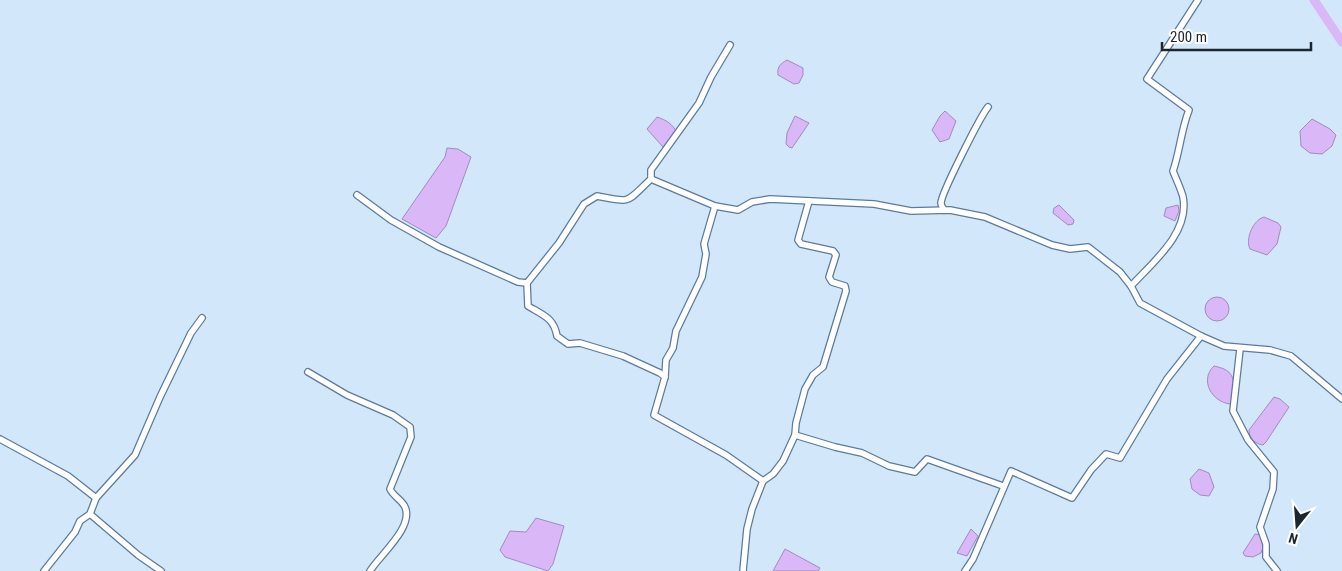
<svg xmlns="http://www.w3.org/2000/svg" width="1342" height="571" font-family="'Roboto Condensed',sans-serif">
<rect width="100%" height="100%" fill="#d3e7fb"/>
<g fill="#dab7f7" stroke="#a08cbc">
<path d="M787,60l16,8v7l-4,8 -5,1 -16,-9c-1,-8 2,-11 9,-15z"/>
<polygon points="945,111 956,121 949,139 940,142 932,130 940,116"/>
<polygon points="795,116 809,123 792,148 789,147 786,144 787,133"/>
<path d="M657,117c9,3 16,7 20,16l-14,14 -16,-18z"/>
<polygon points="1312,119 1330,129 1336,135 1332,146 1322,154 1310,153 1301,146 1300,131"/>
<polygon points="447,148 458,149 471,157 446,226 436,238 402,219 445,157"/>
<polygon points="1059,205 1074,220 1073,224 1068,225 1053,213 1054,208"/>
<polygon points="1178,205 1179,211 1175,221 1164,216 1166,208"/>
<path d="M1264,217l14,6 3,4 -4,17 -10,11 -17,-6c-5,-10 3,-29 14,-32z"/>
<circle cx="1217" cy="309" r="12"/>
<path d="M1214,366c14,3 20,7 20,22 -1,6 -1,11 -4,16 -18,-2 -31,-24 -16,-38z"/>
<path d="M1274,397l6,2 9,8 -23,35 -3,3c-8,-1 -14,-7 -14,-15z"/>
<polygon points="1199,469 1209,473 1214,487 1209,496 1200,495 1192,489 1190,479"/>
<polygon points="536,518 564,526 553,564 548,571 505,557 500,550 510,531 526,532"/>
<polygon points="971,529 978,536 967,556 957,553"/>
<polygon points="1255,534 1261,535 1264,545 1261,553 1253,557 1245,556 1243,553"/>
<polygon points="785,549 820,568 818,571 773,571"/>
</g>
<g fill="none" stroke-linecap="round" stroke-linejoin="round">
<polyline stroke="#dab7f7" stroke-width="9" points="1314,0 1342,42"/>
<defs>
<g id="minor">
<path d="M1198,0l-51,79 42,31c-8,20 -9,41 -16,61 3,8 8,18 10,26 7,36 -31,66 -52,89l9,17 61,33 23,10 46,4 21,6 51,43"/>
<polyline points="651,179 651,170 699,103 711,77 730,45"/>
<path d="M357,195l34,25 48,27 79,35 9,1 32,-40 25,-39 13,-8c36,7 28,7 54,-17l64,27 23,4 14,-8 18,-3 104,5 37,7 39,-1 35,7 67,28 18,4 18,-2 32,25 11,14"/>
<path d="M944,210c-1,-2 -3,-4 -3,-7 0,-9 39,-86 47,-96"/>
<path d="M527,283l1,23c15,9 26,12 29,30l11,8 12,-1 43,13 37,17 5,4 -11,38 72,40 37,26"/>
<polyline points="1240,349 1233,411 1248,440 1274,472 1273,489 1260,527 1266,544 1266,557 1277,571"/>
<path d="M308,372l39,23 46,20 17,12 1,10 -21,52c3,7 12,11 15,18 9,20 -25,48 -35,64"/>
<polyline points="665,377 666,360 673,348 676,331 702,277 706,254 704,244 715,206"/>
<polyline points="795,435 796,423 805,389 813,375 823,367 846,291 845,286 832,282 829,277 836,255 833,251 801,244 798,240 809,201"/>
<polyline points="0,439 68,476 96,498"/>
<polyline points="90,514 138,555 161,571"/>
<polyline points="44,571 75,532 80,521 90,514 96,498 135,455 160,397 191,333 202,318"/>
<polyline points="743,571 747,529 752,509 763,481 773,474 783,461 795,435 835,447 862,453 889,466 915,472 927,459 1003,486"/>
<polyline points="965,571 973,559 1011,471 1072,498 1091,470 1106,454 1120,458 1167,379 1201,336"/>
</g>
</defs>
<use href="#minor" stroke="#5d7b99" stroke-width="8"/>
<use href="#minor" stroke="#fff" stroke-width="5.5"/>
</g>
<g transform="translate(1297 526) rotate(197)" stroke="#ffffff" stroke-width="4" paint-order="stroke">
<path d="M0-4L9 19L0 12L-9 19Z" fill="#1a2733"/>
<text y="-8" font-size="14" font-weight="bold" text-anchor="middle" fill="#1a2733">N</text>
</g>
<path d="M1162 42v8h149v-8" fill="none" stroke="#1a2733" stroke-width="2.5"/>
<text x="1170" y="42" font-size="15" fill="#1a2733" stroke="#ffffff" stroke-width="4" paint-order="stroke">200 m</text>
</svg>
